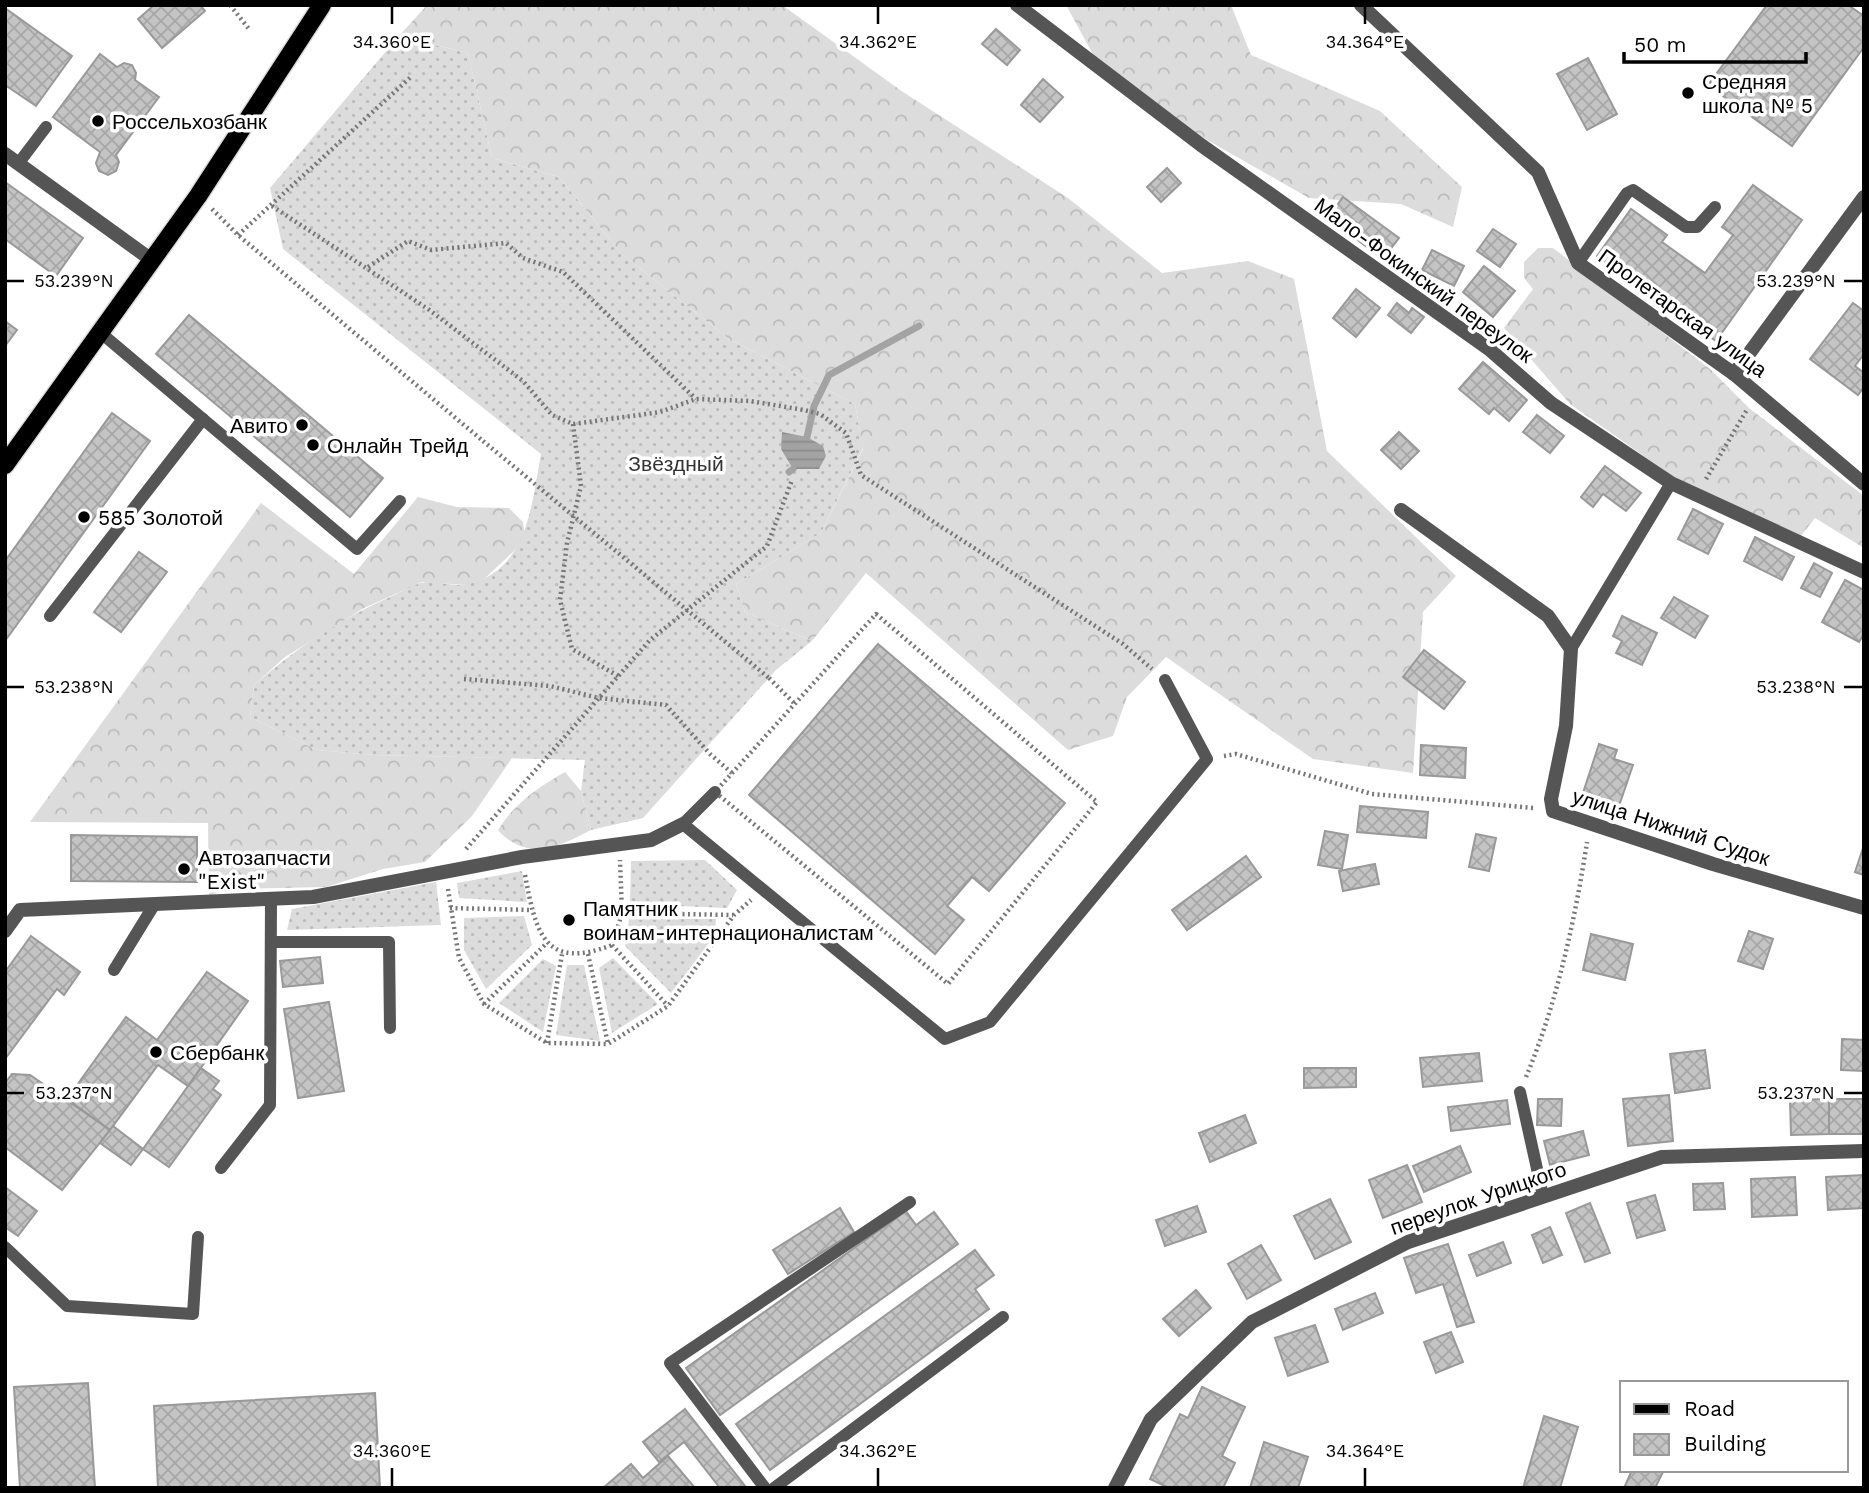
<svg xmlns="http://www.w3.org/2000/svg" width="1869" height="1493" font-family="'Work Sans',sans-serif">
<defs>
<pattern id="grass-dots" width="8" height="8" patternUnits="userSpaceOnUse" patternTransform="scale(1.75)"><rect width="8" height="8" fill="#dcdcdc"/><path d="M2 2h.1M6 6h.1" fill="none" stroke="#bbb" stroke-width="1.8" stroke-linecap="round"/></pattern>
<pattern id="forest-crowns" width="20" height="18" patternUnits="userSpaceOnUse" patternTransform="scale(1.75)"><rect width="20" height="18" fill="#dcdcdc"/><path d="M2 6a3 3 0 1 1 6 0M12 15a3 3 0 1 1 6 0" fill="none" stroke="#bbb"/></pattern>
<pattern id="water-rules" width="6" height="5" patternUnits="userSpaceOnUse" patternTransform="scale(1.75)"><rect width="6" height="5" fill="#a3a3a3"/><path d="M0 2.5h6" fill="none" stroke="#8b8b8b"/></pattern>
<pattern id="building-cross-hatch" width="8" height="8" patternUnits="userSpaceOnUse" patternTransform="scale(1.75)"><rect width="8" height="8" fill="#c4c4c4"/><path d="M0 0l8 8M0 8l8-8" fill="none" stroke="#a7a7a7"/></pattern>
</defs>
<rect width="100%" height="100%" fill="#fff"/>
<g fill="url(#grass-dots)">
<path d="M399,36l69,17 24,105 67,19 63,77 107,85 126,65 8,44 -42,85 -85,51 9,28 67,29 -36,29 -133,148 -52,12 -10,-39 4,-31 -211,-5 -57,-5 -67,-33 4,-32c41,-36 87,-67 138,-89 9,-4 19,-11 29,-13 15,-4 32,5 47,1 60,-13 64,-82 73,-130l-258,-205 -13,-61z"/>
<polygon points="705,860 737,890 727,908 630,904 631,861"/>
<polygon points="522,871 527,902 459,898 457,883"/>
<polygon points="436,882 441,925 287,930 292,909"/>
<polygon points="524,916 532,945 486,989 464,950 464,918"/>
<polygon points="629,919 716,919 715,935 671,993 625,946"/>
<polygon points="613,958 658,1004 612,1033 599,968"/>
<polygon points="543,959 556,966 543,1032 499,1003"/>
<polygon points="567,965 584,965 600,1041 556,1035"/>
</g>
<g fill="url(#forest-crowns)">
<polygon points="427,5 782,5 903,92 1068,198 1162,273 1248,261 1294,279 1327,451 1456,576 1423,612 1413,773 1313,759 1166,657 1127,697 1113,736 1068,750 866,573 812,641 745,612 736,584 821,533 863,449 855,404 729,339 622,254 559,177 492,158 468,53 399,36"/>
<polygon points="1066,5 1231,5 1251,55 1380,111 1462,187 1453,227 1401,204 1309,198 1167,117 1095,58"/>
<polygon points="1538,248 1553,248 1710,369 1749,408 1864,496 1864,548 1815,518 1800,537 1675,478 1570,404 1504,328 1533,289 1524,278 1524,262"/>
<polygon points="418,497 457,507 509,508 523,522 525,535 515,550 483,580 466,585 422,582 364,608 285,657 254,685 250,717 317,750 374,755 512,758 472,816 425,862 383,869 326,887 227,889 209,896 208,823 30,822 261,503 354,574"/>
<path d="M565,772l16,19 10,39c-32,17 -65,32 -93,0 17,-27 39,-42 67,-58z"/>
</g>
<polygon fill="url(#water-rules)" points="782,432 807,437 823,446 826,456 819,469 793,469 781,449"/>
<g fill="none" stroke-linecap="round" stroke-linejoin="round">
<g stroke="#a3a3a3" stroke-width="7">
<polyline points="807,437 814,406 829,375 919,326"/>
<polyline points="789,472 793,469"/>
</g>
</g>
<g fill="url(#building-cross-hatch)" stroke="#999" stroke-width="2">
<polygon points="154,5 200,5 205,11 162,48 138,19"/>
<polygon points="1767,5 1848,5 1864,16 1864,47 1792,146 1708,85"/>
<polygon points="5,8 72,56 36,106 5,85"/>
<polygon points="996,29 1020,50 1007,65 982,44"/>
<polygon points="100,54 117,67 124,63 132,65 136,73 135,80 159,97 116,155 119,162 116,171 108,175 99,171 96,163 100,152 53,117"/>
<polygon points="1588,58 1617,114 1587,130 1557,74"/>
<polygon points="1043,79 1063,97 1040,122 1021,105"/>
<polygon points="1167,168 1181,183 1161,202 1147,187"/>
<polygon points="5,182 83,238 56,276 5,239"/>
<polygon points="1753,185 1802,220 1716,341 1597,256 1631,209 1667,235 1662,242 1705,273 1733,235 1722,227"/>
<polygon points="1343,197 1399,238 1383,259 1328,218"/>
<polygon points="1493,229 1516,244 1500,267 1477,251"/>
<polygon points="1432,250 1464,266 1454,286 1422,270"/>
<polygon points="1484,266 1515,291 1493,317 1463,292"/>
<polygon points="1356,289 1380,308 1356,337 1333,318"/>
<polygon points="1397,303 1409,313 1412,308 1424,317 1411,333 1388,315"/>
<polygon points="1853,303 1864,311 1864,354 1855,366 1864,373 1864,387 1858,395 1810,359"/>
<polygon points="189,315 383,478 350,517 156,354"/>
<polygon points="5,321 17,330 5,346"/>
<polygon points="1483,362 1527,400 1509,421 1494,408 1489,414 1459,389"/>
<polygon points="112,413 150,441 5,641 5,561"/>
<polygon points="1537,415 1564,436 1550,453 1523,432"/>
<polygon points="1399,432 1419,451 1401,469 1381,450"/>
<polygon points="1605,466 1641,493 1626,511 1603,494 1593,507 1581,497"/>
<polygon points="1693,509 1723,524 1708,554 1678,539"/>
<polygon points="1755,537 1794,557 1782,580 1744,561"/>
<polygon points="139,552 167,572 121,632 94,612"/>
<polygon points="1814,563 1832,573 1820,597 1801,588"/>
<polygon points="1845,580 1864,590 1864,634 1859,642 1822,622"/>
<polygon points="1674,597 1708,616 1695,638 1661,618"/>
<polygon points="1622,616 1657,633 1642,665 1616,653 1622,641 1613,636"/>
<polygon points="878,644 1065,803 989,891 972,877 947,906 964,920 935,954 749,795"/>
<polygon points="1424,650 1465,682 1444,709 1403,677"/>
<polygon points="1599,744 1617,750 1614,759 1633,765 1619,806 1583,793"/>
<polygon points="1421,745 1466,748 1465,778 1420,775"/>
<polygon points="1360,806 1428,812 1426,838 1357,832"/>
<polygon points="1325,831 1348,835 1342,869 1318,865"/>
<polygon points="1476,834 1496,838 1489,871 1469,867"/>
<polygon points="71,835 197,837 197,882 71,881"/>
<polygon points="1864,845 1864,875 1855,872"/>
<polygon points="1246,856 1261,877 1187,930 1172,910"/>
<polygon points="1375,864 1379,884 1343,891 1339,871"/>
<polygon points="1749,931 1773,939 1763,969 1738,961"/>
<polygon points="1591,934 1633,944 1625,980 1583,970"/>
<polygon points="31,936 80,972 64,995 57,989 5,1059 5,972"/>
<polygon points="320,957 323,983 283,987 280,961"/>
<polygon points="207,972 248,1001 188,1086 158,1065 110,1130 67,1099 126,1017 157,1040"/>
<polygon points="329,1002 344,1091 298,1098 284,1009"/>
<polygon points="1842,1039 1864,1040 1864,1071 1841,1070"/>
<polygon points="1705,1050 1710,1088 1675,1093 1670,1054"/>
<polygon points="1479,1053 1482,1081 1423,1087 1420,1058"/>
<polygon points="201,1068 219,1081 213,1089 221,1095 169,1167 143,1149"/>
<polygon points="1304,1068 1356,1068 1356,1087 1304,1088"/>
<polygon points="12,1074 30,1075 110,1130 62,1190 5,1147 5,1083"/>
<polygon points="1669,1095 1673,1141 1628,1146 1623,1099"/>
<polygon points="1538,1099 1562,1099 1561,1126 1537,1125"/>
<polygon points="1829,1099 1829,1134 1791,1135 1790,1100"/>
<rect x="1829" y="1099" width="35" height="35"/>
<polygon points="1507,1100 1510,1124 1451,1131 1448,1107"/>
<polygon points="1245,1115 1256,1143 1210,1162 1199,1133"/>
<polygon points="113,1126 143,1149 131,1165 100,1143"/>
<polygon points="1583,1131 1589,1155 1550,1165 1544,1141"/>
<polygon points="1460,1146 1471,1172 1424,1192 1413,1166"/>
<polygon points="1407,1165 1422,1202 1383,1218 1369,1180"/>
<polygon points="1864,1175 1864,1208 1828,1210 1826,1177"/>
<polygon points="1795,1177 1797,1215 1752,1217 1751,1179"/>
<polygon points="1723,1183 1725,1209 1694,1210 1693,1184"/>
<polygon points="5,1187 37,1211 18,1236 5,1227"/>
<polygon points="1655,1195 1665,1230 1637,1238 1627,1203"/>
<polygon points="1330,1199 1351,1242 1315,1259 1294,1216"/>
<polygon points="1590,1203 1610,1253 1585,1262 1566,1213"/>
<polygon points="1197,1206 1206,1232 1165,1246 1156,1220"/>
<polygon points="840,1208 854,1232 788,1274 773,1250"/>
<polygon points="906,1211 916,1225 934,1212 958,1244 720,1415 686,1368"/>
<polygon points="1550,1227 1562,1255 1543,1263 1532,1235"/>
<polygon points="1503,1242 1511,1263 1477,1276 1469,1255"/>
<polygon points="1448,1244 1474,1322 1457,1327 1443,1284 1416,1293 1404,1258"/>
<polygon points="1261,1245 1281,1280 1247,1299 1228,1264"/>
<polygon points="975,1250 994,1275 975,1289 989,1309 770,1470 736,1424"/>
<polygon points="1196,1290 1211,1308 1179,1336 1163,1319"/>
<polygon points="1375,1293 1383,1313 1343,1330 1335,1309"/>
<polygon points="1315,1325 1328,1362 1288,1376 1275,1338"/>
<polygon points="1451,1332 1463,1362 1436,1373 1424,1342"/>
<polygon points="88,1383 95,1488 20,1488 14,1387"/>
<polygon points="1202,1387 1245,1407 1222,1456 1235,1463 1223,1488 1169,1488 1150,1479 1180,1414 1188,1418"/>
<polygon points="375,1393 380,1488 158,1488 154,1406"/>
<polygon points="685,1409 745,1486 743,1488 720,1488 684,1442 659,1462 643,1442"/>
<polygon points="1544,1416 1578,1427 1560,1488 1523,1488"/>
<polygon points="1264,1442 1308,1457 1298,1488 1250,1488"/>
<polygon points="668,1456 695,1488 603,1488 631,1464 643,1478"/>
<polygon points="1632,1470 1664,1470 1655,1488 1624,1488"/>
</g>
<g fill="none" stroke-linecap="round" stroke-linejoin="round">
<defs>
<polyline id="primary" points="5,465 198,196 322,5"/>
</defs>
<use href="#primary" stroke="#dbdbdb" stroke-width="21"/>
<g stroke="#777" stroke-width="4.5" stroke-dasharray="2 3.5" stroke-linecap="butt">
<polyline points="230,5 249,29"/>
<polyline points="272,206 428,309 523,381 552,415 573,424 660,412 696,399 750,401 804,410 820,414 846,433 861,475 1123,644 1152,669"/>
<polyline points="212,209 238,235 483,441"/>
<polyline points="238,235 412,76"/>
<polyline points="368,267 408,241 431,250 506,243 523,258 563,272 696,399"/>
<polyline points="573,424 581,486 567,543 560,600 572,649 618,676"/>
<polyline points="1706,479 1748,408"/>
<polygon points="876,614 1097,802 948,984 715,792"/>
<polyline points="769,678 795,704"/>
<polyline points="464,679 550,686 599,698 666,705 710,754 732,773"/>
<polyline points="1224,756 1236,754 1372,794 1534,808"/>
<polyline points="466,849 650,640 767,546 792,480"/>
<path d="M525,875c11,58 19,96 87,70l10,-32 -2,-53"/>
<polyline points="448,889 459,958 484,1004 547,1043 608,1044 668,1006 734,915 751,900"/>
<polyline points="450,908 532,910"/>
<polyline points="622,913 733,915"/>
<polyline points="612,945 668,1006"/>
<polyline points="588,954 608,1044"/>
<polyline points="484,1004 547,943"/>
<polyline points="547,1043 562,954"/>
<path d="M1526,1077c31,-74 49,-157 61,-235"/>
</g>
<g stroke="#555" stroke-width="12">
<polyline points="18,164 46,127"/>
<polyline points="1578,263 1627,193 1633,190 1686,227 1697,227 1715,207"/>
<polyline points="101,333 357,549 400,501"/>
<polyline points="50,616 203,419"/>
<polyline points="1571,649 1671,483"/>
<polyline points="715,792 683,824 945,1039 990,1022 1207,759 1165,680"/>
<polyline points="271,942 389,942 390,1028"/>
<polyline points="114,970 154,905"/>
<polyline points="1520,1092 1543,1196"/>
<polyline points="221,1168 270,1105 271,900"/>
<polyline points="5,1247 67,1306 193,1314 198,1237"/>
<polyline points="765,1488 670,1363 910,1202"/>
<polyline points="774,1488 1003,1317"/>
</g>
<g stroke="#555" stroke-width="14">
<polyline points="1017,5 1201,145 1489,349 1551,403 1671,483 1864,572"/>
<polyline points="1361,5 1538,172 1578,263 1734,374 1864,484"/>
<polyline points="5,154 153,261"/>
<polyline points="1734,374 1864,197"/>
<polyline points="1401,510 1548,616 1571,649 1566,726 1551,799 1553,811 1713,864 1864,908"/>
<polyline points="5,931 20,910 313,897 522,857 651,840 683,824"/>
<polyline points="1115,1488 1151,1419 1252,1322 1408,1242 1662,1157 1864,1151"/>
</g>
<use href="#primary" stroke="#000" stroke-width="18"/>
<polyline stroke="#777" stroke-width="4.5" stroke-dasharray="2 3.5" stroke-linecap="butt" points="483,441 769,678"/>
</g>
<path fill="none" stroke="#000" stroke-width="2.5" d="M392,7v17M878,7v17M1365,7v17M7,281h17M1844,281h18M7,687h17M1844,687h18M7,1093h17M1844,1093h18M392,1468v18M878,1468v18M1365,1468v18"/>
<g fill="#000" stroke="#fff" stroke-width="2.5">
<circle cx="1688" cy="93" r="7"/>
<circle cx="98" cy="121" r="7"/>
<circle cx="302" cy="425" r="7"/>
<circle cx="313" cy="445" r="7"/>
<circle cx="84" cy="517" r="7"/>
<circle cx="184" cy="869" r="7"/>
<circle cx="569" cy="920" r="7"/>
<circle cx="156" cy="1052" r="7"/>
</g>
<g text-anchor="middle" dominant-baseline="central" stroke-width="7" stroke-linejoin="round" paint-order="stroke">
<g font-size="21" fill="#000" stroke="#fff" text-anchor="start">
<text x="1702" y="81">Средняя<tspan x="1702" dy="24">школа № 5</tspan></text>
<text x="112" y="121">Россельхозбанк</text>
<text x="288" y="425" text-anchor="end">Авито</text>
<text x="327" y="445">Онлайн Трейд</text>
<text x="98" y="517">585 Золотой</text>
<text x="198" y="857">Автозапчасти<tspan x="198" dy="24">"Exist"</tspan></text>
<text x="583" y="908">Памятник<tspan x="583" dy="24">воинам-интернационалистам</tspan></text>
<text x="170" y="1052">Сбербанк</text>
</g>
<g font-size="21" fill="#000" stroke="#fff">
<text transform="translate(1424 280) rotate(36)">Мало-Фокинский переулок</text>
<text transform="translate(1683 313) rotate(36)">Пролетарская улица</text>
<text transform="translate(1671 827) rotate(18)">улица Нижний Судок</text>
<text transform="translate(1478 1198) rotate(-19)">переулок Урицкого</text>
</g>
<g font-size="21" fill="#333" stroke="#fff">
<text x="676" y="463">Звёздный</text>
</g>
</g>
<g font-size="18" text-anchor="middle" fill="#000" stroke="#fff" stroke-width="7" stroke-linejoin="round" paint-order="stroke">
<text x="392" y="48">34.360°E</text>
<text x="878" y="48">34.362°E</text>
<text x="1365" y="48">34.364°E</text>
<text x="74" y="287">53.239°N</text>
<text x="1796" y="287">53.239°N</text>
<text x="74" y="693">53.238°N</text>
<text x="1796" y="693">53.238°N</text>
<text x="74" y="1099">53.237°N</text>
<text x="1796" y="1099">53.237°N</text>
<text x="392" y="1457">34.360°E</text>
<text x="878" y="1457">34.362°E</text>
<text x="1365" y="1457">34.364°E</text>
</g>
<rect width="1869" height="1493" fill="none" stroke="#000000" stroke-width="14"/>
<rect x="1620" y="1381" width="228" height="91" fill="#ffffff" stroke="#999999" stroke-width="2"/>
<rect x="1634" y="1404" width="35" height="10" fill="#000000" stroke="#999999" stroke-width="2"/>
<text x="1684" y="1416" font-size="21" fill="#000000">Road</text>
<rect x="1634" y="1434" width="35" height="21" fill="url(#building-cross-hatch)" stroke="#999999" stroke-width="2"/>
<text x="1684" y="1451" font-size="21" fill="#000000">Building</text>
<path d="M1624 52v10h182v-10" fill="none" stroke="#000000" stroke-width="3.5"/>
<text x="1634" y="52" font-size="21" fill="#000000" stroke="#ffffff" stroke-width="5" paint-order="stroke">50 m</text>
</svg>
